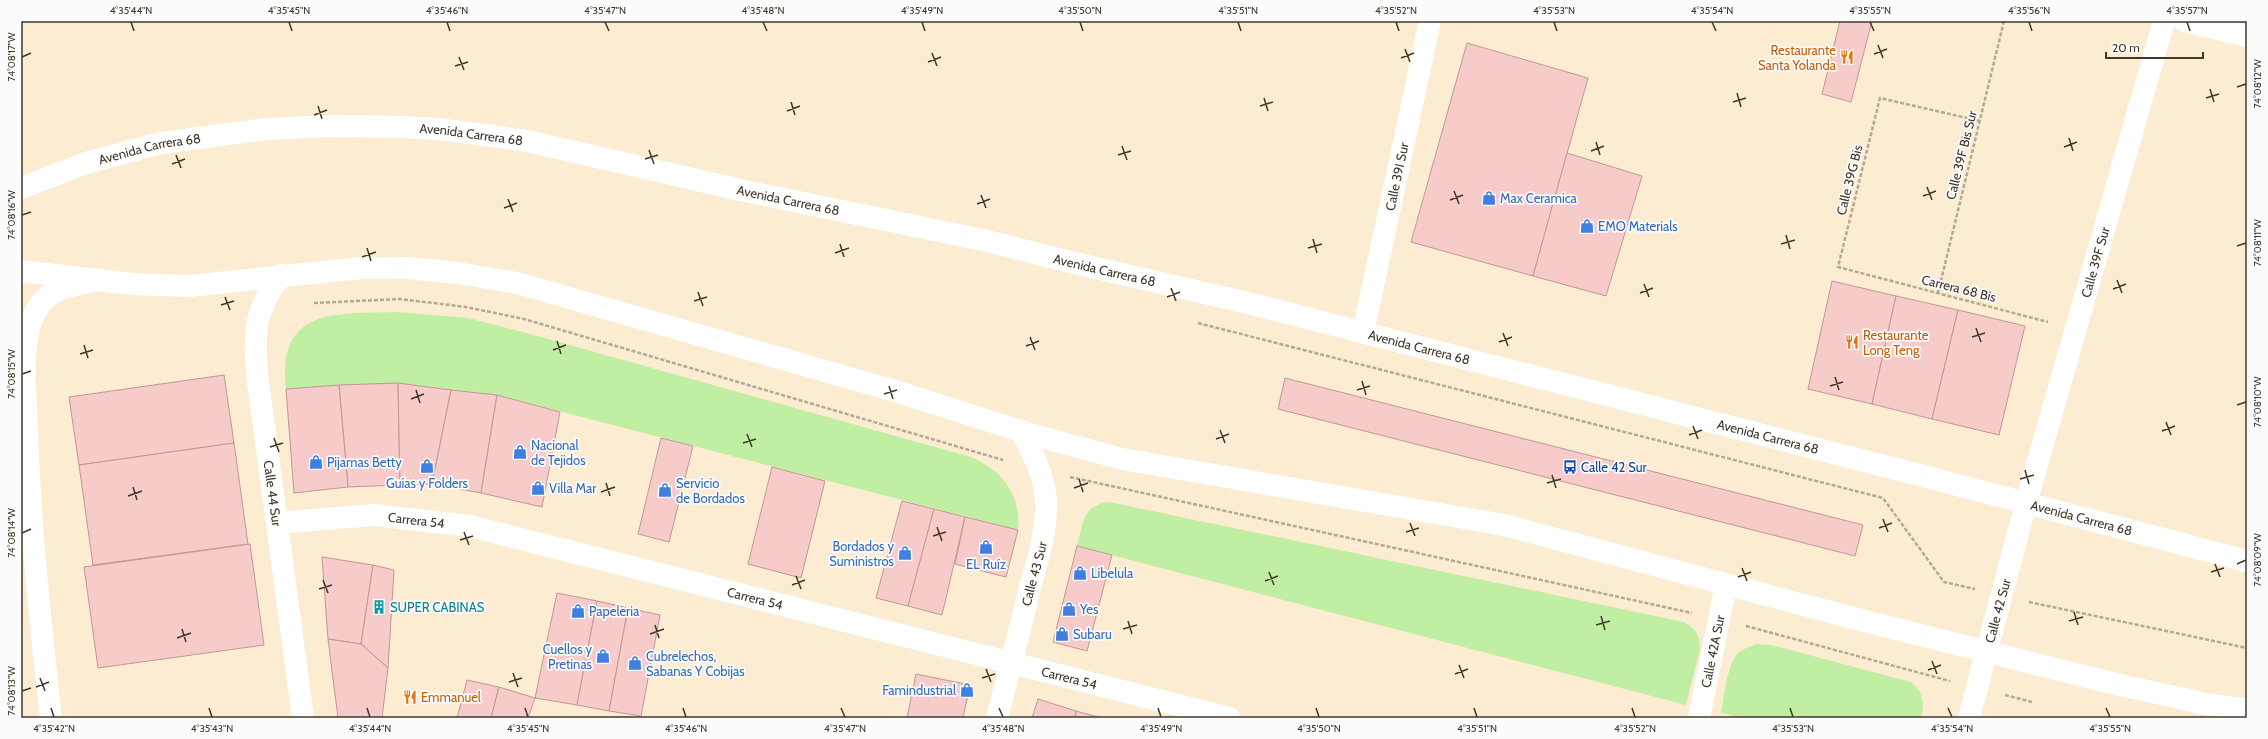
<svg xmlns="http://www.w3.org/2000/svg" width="2268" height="739" font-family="Cabin,sans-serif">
<rect width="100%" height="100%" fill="#fcecd2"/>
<g fill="#c0efa4">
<path d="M398,312l70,6 55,14 448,125c31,13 51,39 47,73l-521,-135 -99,-12 -112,6c-9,-83 51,-75 112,-77z"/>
<path d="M1109,502l575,120c12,6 16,14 16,27l-14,56 -609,-159c6,-22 5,-41 32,-44z"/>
<path d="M1757,644l14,1 140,37c12,10 14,21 10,36h-179l-21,-5c3,-16 6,-45 15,-57 5,-7 13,-9 21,-12z"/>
</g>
<g fill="#f6cbc9" stroke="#c09896">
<polygon points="1840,21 1872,21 1851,102 1822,94"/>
<polygon points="1467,43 1588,78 1533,276 1411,242"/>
<polygon points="1567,153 1642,176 1606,296 1533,276"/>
<polygon points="1832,281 1896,296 1872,404 1808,389"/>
<polygon points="1896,296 1958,310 1932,419 1872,404"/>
<polygon points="1958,310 2025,326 1999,435 1932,419"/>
<polygon points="224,375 234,443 79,465 69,397"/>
<polygon points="1285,378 1863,525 1855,556 1278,409"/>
<polygon points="398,383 400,485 348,487 339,385"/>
<polygon points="398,383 451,390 432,484 400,485"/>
<polygon points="339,385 348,487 294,493 286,389"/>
<polygon points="451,390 497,395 481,493 432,484"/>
<polygon points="497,395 560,412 542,507 481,493"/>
<polygon points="661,438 693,446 669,542 638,534"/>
<polygon points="234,443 248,544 93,565 79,465"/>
<polygon points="772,467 825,481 801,578 748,564"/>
<polygon points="902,501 934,509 908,606 876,598"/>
<polygon points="934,509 965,517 942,615 908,606"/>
<polygon points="965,517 1018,530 1006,577 955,564"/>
<polygon points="250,544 264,645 98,668 84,567"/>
<polygon points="1077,546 1112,555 1087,651 1053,642"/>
<polygon points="322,557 373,565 361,644 328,639"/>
<polygon points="373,565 394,570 388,668 361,644"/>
<polygon points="557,593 597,601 577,705 535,698"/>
<polygon points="597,601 628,608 609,711 577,705"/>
<polygon points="628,608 660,615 641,716 609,711"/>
<polygon points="328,639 361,644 388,668 382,718 338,718"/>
<polygon points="916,674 970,685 963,718 907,718"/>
<polygon points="467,680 499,687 491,718 457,718"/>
<polygon points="499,687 535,698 528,718 491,718"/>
<polygon points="1038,699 1076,711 1075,718 1032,718"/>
<polygon points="1076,711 1102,718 1075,718"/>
</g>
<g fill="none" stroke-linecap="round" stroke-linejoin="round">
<g stroke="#b6a994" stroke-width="2.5" stroke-dasharray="4 2" stroke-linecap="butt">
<polyline points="1980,121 1880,98 1838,267 2048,322"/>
<polyline points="1938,293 2004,21"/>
<polyline points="314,303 400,299 466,307 524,319 1003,460"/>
<polyline points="1198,323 1883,498 1944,582 1975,589"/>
<polyline points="1070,477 1692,613"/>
<polyline points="2029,602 2247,648"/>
<polyline points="1746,626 1950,681"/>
<polyline points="2005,695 2032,702"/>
</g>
<g stroke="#fff" stroke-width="22">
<polyline points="2184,21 2247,36"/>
<path id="s1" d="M282,275c-28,34 -28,56 -25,99l46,344"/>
<path id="s2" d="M1363,333l67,-312"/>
<path id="s3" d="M277,523l97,-8 96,11 759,192"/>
<path id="s4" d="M997,718c11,-42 22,-84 32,-127 7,-26 17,-55 17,-83 1,-28 -12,-53 -25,-77"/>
<path id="s5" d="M1699,718l27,-133"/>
<path id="s6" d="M1969,718l57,-215 138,-482"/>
</g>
<g stroke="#fff" stroke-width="22">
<path id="s7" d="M21,188l65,-25 75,-20 106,-14 65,-3 70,1 37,2 88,12 218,50 238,49 87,22 178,41 679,174 320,84"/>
<polyline points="21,271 132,284 190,286 361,268 408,268 458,273 517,283 895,391 1030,434 1122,459 1504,525 1849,617 2107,682 2206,704 2247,710"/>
</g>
<path stroke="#fff" stroke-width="22" d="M51,718c-11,-97 -21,-193 -24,-290 -1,-36 -9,-92 12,-122 12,-19 40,-22 60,-26"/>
</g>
<path fill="none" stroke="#40382b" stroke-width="1.5" d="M131,22l3,9M289,22l3,9M447,22l3,9M605,22l4,9M763,22l4,9M922,22l3,9M1080,22l3,9M1238,22l3,9M1396,22l3,9M1554,22l3,9M1712,22l4,9M1870,22l4,9M2029,22l3,9M2187,22l3,9M1878,45l5,13M1405,49l5,13M932,53l5,13M1874,54l13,-5M22,57l9,-4M459,57l5,13M1401,58l13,-5M928,62l13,-5M455,66l13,-4M2237,87l9,-3M2210,89l4,13M1737,93l4,14M1264,98l4,13M2206,98l13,-4M791,102l4,13M1733,102l13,-4M318,106l4,13M1260,106l13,-4M787,111l13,-5M314,115l13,-5M2069,138l4,13M1596,142l4,13M1122,146l5,14M2064,147l13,-5M649,150l5,14M1591,151l13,-5M176,155l5,13M1118,155l13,-4M645,159l13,-4M172,164l13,-5M1927,187l5,13M1454,191l5,13M981,195l5,13M1923,196l13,-5M508,199l5,13M1450,200l13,-5M977,204l13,-5M504,208l13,-5M22,215l9,-3M1786,235l4,14M1313,239l4,14M840,244l4,13M1781,244l14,-4M2237,246l9,-3M367,248l4,13M1308,248l14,-4M835,253l14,-5M362,257l14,-5M2117,280l5,13M1644,284l5,13M1171,288l5,13M2113,289l13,-5M698,292l5,14M1640,293l13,-5M225,297l5,13M1167,297l13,-5M694,301l13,-4M221,305l13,-4M1976,328l5,14M1503,333l5,13M1030,337l5,13M1972,337l13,-4M557,341l4,13M1499,342l13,-5M84,345l4,13M1026,346l13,-5M553,350l13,-5M80,354l13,-4M22,374l9,-3M1835,377l4,13M1362,381l4,14M889,386l4,13M1830,386l13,-4M416,390l4,13M1357,390l13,-4M884,394l13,-4M411,399l13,-5M2237,405l9,-3M2166,422l5,13M1693,426l5,13M1220,430l5,13M2162,431l13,-5M747,434l5,13M1689,435l13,-5M274,438l5,14M1216,439l13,-5M743,443l13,-4M270,447l13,-4M2025,470l4,14M1552,475l4,13M1079,479l4,13M2020,479l14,-4M606,483l4,13M1547,483l14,-4M133,487l4,13M1074,488l14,-5M601,492l14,-5M128,496l14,-5M1883,519l5,13M1410,523l5,13M937,527l5,14M1879,528l13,-5M464,532l5,13M1406,532l13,-4M22,533l9,-4M933,536l13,-4M460,540l13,-4M2215,564l5,13M2237,564l9,-4M1742,568l5,13M1269,572l5,13M2211,572l13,-4M796,576l5,13M1738,577l13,-5M323,580l5,13M1265,581l13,-5M792,585l13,-5M319,589l13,-4M2074,612l4,13M1601,616l4,14M1128,621l4,13M2069,621l14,-4M655,625l4,13M1596,625l14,-4M182,629l4,13M1123,629l14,-4M650,634l14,-5M177,638l14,-5M1932,661l5,13M1459,665l5,13M986,669l5,13M1928,670l13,-5M513,673l5,14M1455,674l13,-5M40,678l5,13M982,678l13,-4M509,682l13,-4M36,687l13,-5M22,691l9,-3M51,708l3,9M209,708l3,9M367,708l3,9M525,708l3,9M683,708l3,9M841,708l4,9M999,708l4,9M1158,708l3,9M1316,708l3,9M1474,708l3,9M1632,708l3,9M1790,708l3,9M1948,708l4,9M2106,708l4,9"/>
<defs>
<symbol id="restaurant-bare" viewBox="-9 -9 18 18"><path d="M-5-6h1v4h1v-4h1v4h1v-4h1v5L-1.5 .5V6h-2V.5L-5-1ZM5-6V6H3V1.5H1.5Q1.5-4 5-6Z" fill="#e8710a" stroke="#fcfcfc" stroke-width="2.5" paint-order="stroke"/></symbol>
<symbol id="shop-bare" viewBox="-9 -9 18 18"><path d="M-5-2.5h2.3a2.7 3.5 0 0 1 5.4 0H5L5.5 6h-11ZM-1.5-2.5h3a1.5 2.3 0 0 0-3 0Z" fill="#3f7fe0" stroke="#fcfcfc" stroke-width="2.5" paint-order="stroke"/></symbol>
<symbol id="bus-bare" viewBox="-9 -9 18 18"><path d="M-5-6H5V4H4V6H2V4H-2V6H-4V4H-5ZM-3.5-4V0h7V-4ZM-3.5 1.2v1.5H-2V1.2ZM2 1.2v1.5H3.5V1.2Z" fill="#1a4fb4" stroke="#fcfcfc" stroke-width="2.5" paint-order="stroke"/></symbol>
<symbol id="building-bare" viewBox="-9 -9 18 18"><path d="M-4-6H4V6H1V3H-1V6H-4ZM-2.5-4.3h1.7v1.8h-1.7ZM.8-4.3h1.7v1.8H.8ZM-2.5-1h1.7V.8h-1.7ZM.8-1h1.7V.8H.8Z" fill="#0f9aa8" stroke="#fcfcfc" stroke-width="2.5" paint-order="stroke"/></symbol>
</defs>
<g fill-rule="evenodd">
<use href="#restaurant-bare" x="1837" y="47" width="20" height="20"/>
<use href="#shop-bare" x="1479" y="188" width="20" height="20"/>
<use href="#shop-bare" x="1577" y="216" width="20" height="20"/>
<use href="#restaurant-bare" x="1842" y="332" width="20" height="20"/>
<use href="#shop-bare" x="510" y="442" width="20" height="20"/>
<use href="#shop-bare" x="306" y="452" width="20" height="20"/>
<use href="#shop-bare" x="417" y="456" width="20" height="20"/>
<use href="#bus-bare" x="1560" y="457" width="20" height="20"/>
<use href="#shop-bare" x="528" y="478" width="20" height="20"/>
<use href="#shop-bare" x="655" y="480" width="20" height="20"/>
<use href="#shop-bare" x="976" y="537" width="20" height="20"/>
<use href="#shop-bare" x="895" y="543" width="20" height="20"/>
<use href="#shop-bare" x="1070" y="563" width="20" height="20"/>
<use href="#building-bare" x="369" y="597" width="20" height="20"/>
<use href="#shop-bare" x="1059" y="599" width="20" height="20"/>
<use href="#shop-bare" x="568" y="601" width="20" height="20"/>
<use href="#shop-bare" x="1052" y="624" width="20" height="20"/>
<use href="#shop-bare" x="593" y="646" width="20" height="20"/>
<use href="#shop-bare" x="625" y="653" width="20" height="20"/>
<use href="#shop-bare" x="957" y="680" width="20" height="20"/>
<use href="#restaurant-bare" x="400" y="687" width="20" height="20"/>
</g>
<g text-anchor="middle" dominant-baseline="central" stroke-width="3.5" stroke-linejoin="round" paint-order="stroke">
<g font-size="13" fill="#c56008" stroke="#fcfcfc" text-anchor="start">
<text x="1836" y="50" text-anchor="end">Restaurante<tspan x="1836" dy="15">Santa Yolanda</tspan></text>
<text x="1863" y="335">Restaurante<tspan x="1863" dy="15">Long Teng</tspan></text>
<text x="421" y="697">Emmanuel</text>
</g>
<g font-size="13" fill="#40382b" stroke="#fcfcfc">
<text stroke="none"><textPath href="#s7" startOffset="459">Avenida Carrera 68</textPath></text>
<text stroke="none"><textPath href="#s7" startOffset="135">Avenida Carrera 68</textPath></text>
<text transform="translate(1961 155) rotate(-76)">Calle 39F Bis Sur</text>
<text stroke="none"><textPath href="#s2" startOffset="160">Calle 39I Sur</textPath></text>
<text transform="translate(1849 180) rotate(-76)">Calle 39G Bis</text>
<text stroke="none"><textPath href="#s7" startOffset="783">Avenida Carrera 68</textPath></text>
<text stroke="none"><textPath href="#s6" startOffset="473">Calle 39F Sur</textPath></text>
<text stroke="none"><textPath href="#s7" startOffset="1107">Avenida Carrera 68</textPath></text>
<text transform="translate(1959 288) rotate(14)">Carrera 68 Bis</text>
<text stroke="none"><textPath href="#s7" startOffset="1431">Avenida Carrera 68</textPath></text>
<text stroke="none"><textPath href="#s7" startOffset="1791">Avenida Carrera 68</textPath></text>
<text stroke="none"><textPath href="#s1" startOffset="226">Calle 44 Sur</textPath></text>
<text stroke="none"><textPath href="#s7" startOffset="2115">Avenida Carrera 68</textPath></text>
<text stroke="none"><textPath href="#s3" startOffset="140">Carrera 54</textPath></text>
<text stroke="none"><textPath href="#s4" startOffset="149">Calle 43 Sur</textPath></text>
<text stroke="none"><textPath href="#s3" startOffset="488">Carrera 54</textPath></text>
<text stroke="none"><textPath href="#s6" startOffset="111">Calle 42 Sur</textPath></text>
<text stroke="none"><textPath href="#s5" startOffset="68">Calle 42A Sur</textPath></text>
<text stroke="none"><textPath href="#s3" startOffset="812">Carrera 54</textPath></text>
</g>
<g font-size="13" fill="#366cbe" stroke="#fcfcfc" text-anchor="start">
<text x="1500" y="198">Max Ceramica</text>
<text x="1598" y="226">EMO Materials</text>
<text x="531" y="445">Nacional<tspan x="531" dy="15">de Tejidos</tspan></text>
<text x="327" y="462">Pijamas Betty</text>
<text x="427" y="483" text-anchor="middle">Guías y Folders</text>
<text x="676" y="483">Servicio<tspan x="676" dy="15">de Bordados</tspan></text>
<text x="549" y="488">Villa Mar</text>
<text x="894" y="546" text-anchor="end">Bordados y<tspan x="894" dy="15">Suministros</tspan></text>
<text x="986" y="564" text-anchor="middle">EL Ruíz</text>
<text x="1091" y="573">Libelula</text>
<text x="1080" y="609">Yes</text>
<text x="589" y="611">Papeleria</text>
<text x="1073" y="634">Subaru</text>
<text x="592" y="649" text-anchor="end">Cuellos y<tspan x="592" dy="15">Pretinas</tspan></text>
<text x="646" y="656">Cubrelechos,<tspan x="646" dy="15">Sabanas Y Cobijas</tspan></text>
<text x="956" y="690" text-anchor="end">Famindustrial</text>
</g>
<g font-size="13" fill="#164399" stroke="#fcfcfc" text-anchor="start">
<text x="1581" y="467">Calle 42 Sur</text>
</g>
<g font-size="13" fill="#0d838f" stroke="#fcfcfc" text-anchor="start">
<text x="390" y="607">SUPER CABINAS</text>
</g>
</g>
<rect width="2268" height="739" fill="none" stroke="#fcfcfc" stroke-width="44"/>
<path d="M2106 52v6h97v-6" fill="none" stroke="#40382b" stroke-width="2"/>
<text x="2112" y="52" font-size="12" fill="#40382b" stroke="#fcfcfc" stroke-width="3" paint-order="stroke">20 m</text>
<rect x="22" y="22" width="2224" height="695" fill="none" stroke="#40382b" stroke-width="1.5"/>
<g font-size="10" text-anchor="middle" fill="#40382b">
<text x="131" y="14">4°35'44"N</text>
<text x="289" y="14">4°35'45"N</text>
<text x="447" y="14">4°35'46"N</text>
<text x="605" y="14">4°35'47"N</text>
<text x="763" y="14">4°35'48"N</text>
<text x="922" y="14">4°35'49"N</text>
<text x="1080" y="14">4°35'50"N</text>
<text x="1238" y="14">4°35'51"N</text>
<text x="1396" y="14">4°35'52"N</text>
<text x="1554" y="14">4°35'53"N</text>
<text x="1712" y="14">4°35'54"N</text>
<text x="1870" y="14">4°35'55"N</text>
<text x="2029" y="14">4°35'56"N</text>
<text x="2187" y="14">4°35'57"N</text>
<text transform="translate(11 57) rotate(-90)" y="4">74°08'17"W</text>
<text transform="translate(2257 84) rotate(-90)" y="4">74°08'12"W</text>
<text transform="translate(11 215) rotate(-90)" y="4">74°08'16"W</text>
<text transform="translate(2257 243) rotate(-90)" y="4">74°08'11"W</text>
<text transform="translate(11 374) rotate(-90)" y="4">74°08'15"W</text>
<text transform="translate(2257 402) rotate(-90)" y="4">74°08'10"W</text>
<text transform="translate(11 533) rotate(-90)" y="4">74°08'14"W</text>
<text transform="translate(2257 560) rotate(-90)" y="4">74°08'09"W</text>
<text transform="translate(11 691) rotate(-90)" y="4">74°08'13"W</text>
<text x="54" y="732">4°35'42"N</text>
<text x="212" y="732">4°35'43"N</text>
<text x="370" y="732">4°35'44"N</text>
<text x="528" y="732">4°35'45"N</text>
<text x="686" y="732">4°35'46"N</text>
<text x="845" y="732">4°35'47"N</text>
<text x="1003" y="732">4°35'48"N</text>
<text x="1161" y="732">4°35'49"N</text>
<text x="1319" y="732">4°35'50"N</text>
<text x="1477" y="732">4°35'51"N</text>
<text x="1635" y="732">4°35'52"N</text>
<text x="1793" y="732">4°35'53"N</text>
<text x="1952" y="732">4°35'54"N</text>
<text x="2110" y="732">4°35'55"N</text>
</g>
</svg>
